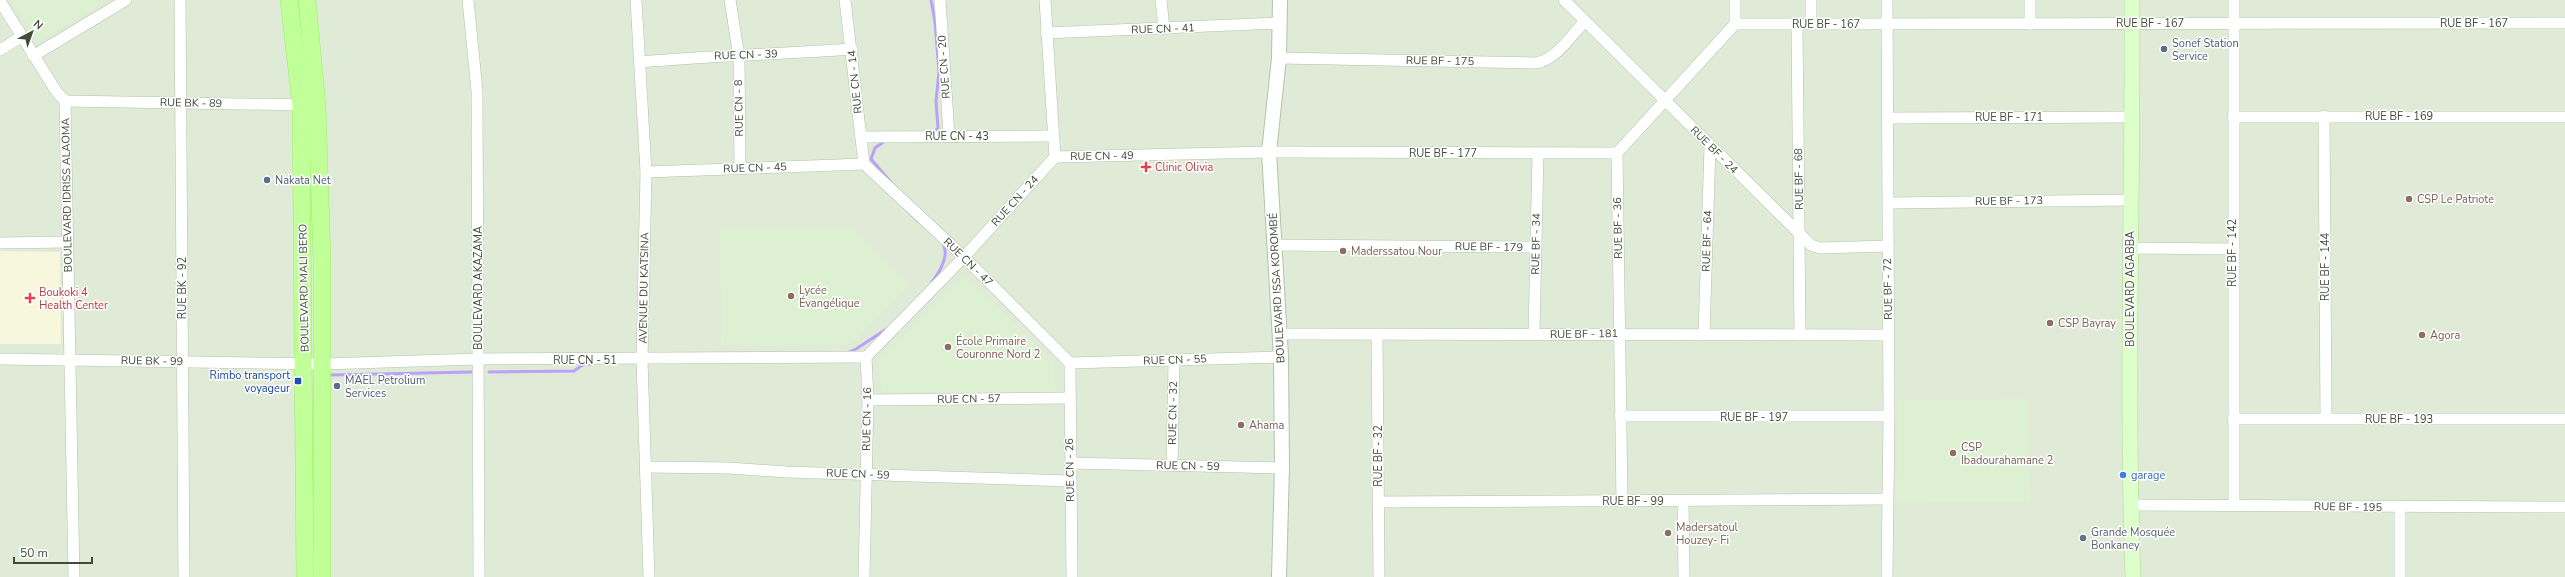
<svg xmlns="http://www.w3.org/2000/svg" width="2565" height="577" font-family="'Nunito Sans',sans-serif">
<rect width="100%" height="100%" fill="#eef6e9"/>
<rect fill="#dfead7" x="0" y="0" width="2565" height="577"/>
<g fill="#def0d2">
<polygon points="12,0 108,0 38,42"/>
<polygon points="720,228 852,228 909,285 851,345 721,346"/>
<polygon points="965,276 1054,362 1056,393 881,392 878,361"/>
<polygon points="2028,399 2030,502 1896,503 1898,400"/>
</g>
<polygon fill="#f6f7dc" points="0,251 60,252 61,344 0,344"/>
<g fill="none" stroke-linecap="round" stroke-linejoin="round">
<g stroke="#bba1f7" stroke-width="3">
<polyline points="931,0 935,22 939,72 936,101 938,128 934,133"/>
<polyline points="885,141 875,148 871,159 894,186"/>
<polyline points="908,211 918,221"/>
<path d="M932,282c7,-9 18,-27 11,-38"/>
<polyline points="847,353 856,349 885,330"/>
<polyline points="489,372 574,371 584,364 592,364"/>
<polyline points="330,375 472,372"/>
</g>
<defs>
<g id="minor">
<polyline points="180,0 184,577"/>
<polyline points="468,0 477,91 479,577"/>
<polyline points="636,0 646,172 642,360 649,577"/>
<polyline points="730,0 739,57 740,168"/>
<polyline points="845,0 864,164"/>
<polyline points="940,0 949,135"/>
<polyline points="1161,0 1164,29"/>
<polyline points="1564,0 1811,245 1820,248 1888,246"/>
<polyline points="2030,0 2030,24"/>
<polyline points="2234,0 2234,505"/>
<polyline points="0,1 56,91 65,101 74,577"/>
<polyline points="1735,24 2565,23"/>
<polyline points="1797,24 1800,335"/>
<polyline points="1811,24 1811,0"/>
<polyline points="1046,33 1280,23"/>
<polyline points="0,50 21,37"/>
<polyline points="33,56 126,0"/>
<path d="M1279,58l257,5c20,-3 35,-27 48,-41"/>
<path d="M640,62c71,-6 141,-8 212,-13"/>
<polyline points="65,101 307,105"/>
<polyline points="2324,116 2326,418"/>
<polyline points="2233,117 2565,117"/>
<polyline points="1888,118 2131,117"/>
<polyline points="861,137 1052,136"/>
<polyline points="1055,157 1269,152 1617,153"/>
<polyline points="864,164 964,257 1070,363"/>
<polyline points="646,172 864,164"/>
<polyline points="1889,203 2130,200"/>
<polyline points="0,243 68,242"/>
<polyline points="1274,245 1536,247"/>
<polyline points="2130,248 2232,249"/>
<polyline points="1279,334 1889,335"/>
<polyline points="1377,334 1379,577"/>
<polyline points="1534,334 1538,153"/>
<polyline points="1704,335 1710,146"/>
<polyline points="866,357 964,257 1055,157 1045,0"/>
<polyline points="0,359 324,364 478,359 866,357"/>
<polyline points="1070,363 1072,577"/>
<polyline points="1070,363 1281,357"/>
<polyline points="868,400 1069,398"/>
<polyline points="1620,416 1889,416"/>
<polyline points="2233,419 2565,419"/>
<polyline points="1070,463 1282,468"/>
<polyline points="1172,465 1174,360"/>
<polyline points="646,467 729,468 787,472 1070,481"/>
<polyline points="1622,501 1617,153 1735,24 1735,0"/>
<polyline points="1683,501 1684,577"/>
<polyline points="1378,502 1887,499"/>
<polyline points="2130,505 2565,507"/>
<polyline points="864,577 868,400 866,357"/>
<polyline points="1887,577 1889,416 1887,0"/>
<polyline points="2400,577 2400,507"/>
</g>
<polyline id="tertiary" points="1279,577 1282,468 1281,357 1269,152 1279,58 1280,0"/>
<path id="secondary" d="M2132,0c1,192 -6,385 1,577"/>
<g id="primary">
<polyline points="289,0 301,105 305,577"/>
<polyline points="307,0 317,106 322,262 322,577"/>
</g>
</defs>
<use href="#minor" stroke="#b6c2ab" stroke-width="12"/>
<use href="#tertiary" stroke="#b6c2ab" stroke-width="16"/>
<use href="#secondary" stroke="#aeda96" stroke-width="16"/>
<use href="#primary" stroke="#99ee5f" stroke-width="18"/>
<use href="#minor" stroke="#fff" stroke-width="11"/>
<use href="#tertiary" stroke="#fff" stroke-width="14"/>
<use href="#secondary" stroke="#ddffca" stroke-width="15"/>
<use href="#primary" stroke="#c1ff99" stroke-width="17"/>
</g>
<g fill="#5c6f8a" stroke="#fff" stroke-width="1.5">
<circle cx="2164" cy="49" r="4"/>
<circle cx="267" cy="180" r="4"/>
<circle cx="337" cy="386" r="4"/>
</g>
<g fill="#e0444e" stroke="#fff" stroke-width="1.5">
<path d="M1144 161h4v4h4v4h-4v4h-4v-4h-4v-4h4z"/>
<path d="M28 292h4v4h4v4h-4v4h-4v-4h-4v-4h4z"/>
</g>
<g fill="#8d6e63" stroke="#fff" stroke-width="1.5">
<circle cx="2409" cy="199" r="4"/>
<circle cx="1343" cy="251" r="4"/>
<circle cx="791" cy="296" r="4"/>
<circle cx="2050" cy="323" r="4"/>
<circle cx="2422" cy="335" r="4"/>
<circle cx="948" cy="347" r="4"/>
<circle cx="1241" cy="425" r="4"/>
<circle cx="1953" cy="453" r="4"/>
<circle cx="1668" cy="533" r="4"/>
</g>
<rect fill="#1a4fb4" stroke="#fff" stroke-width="1.5" x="294" y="377" width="8" height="8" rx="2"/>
<circle fill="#3f7fe0" stroke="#fff" stroke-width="1.5" cx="2123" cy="475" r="4"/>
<circle fill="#6b7280" stroke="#fff" stroke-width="1.5" cx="2083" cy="538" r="4"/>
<g text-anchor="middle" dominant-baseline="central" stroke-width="3" stroke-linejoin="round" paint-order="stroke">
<g font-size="11" fill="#414b37" stroke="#fff">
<text x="2150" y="23">RUE BF - 167</text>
<text x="2474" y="23">RUE BF - 167</text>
<text x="1826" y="24">RUE BF - 167</text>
<text transform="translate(1163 29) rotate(-2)">RUE CN - 41</text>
<text transform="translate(746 55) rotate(-2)">RUE CN - 39</text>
<text transform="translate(1440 61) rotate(1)">RUE BF - 175</text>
<text transform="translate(944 67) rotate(-94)">RUE CN - 20</text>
<text transform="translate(855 82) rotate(-96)">RUE CN - 14</text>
<text transform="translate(191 103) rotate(1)">RUE BK - 89</text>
<text transform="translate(739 108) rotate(-91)">RUE CN - 8</text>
<text x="2399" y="116">RUE BF - 169</text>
<text x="2009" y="117">RUE BF - 171</text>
<text x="957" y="136">RUE CN - 43</text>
<text transform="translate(1714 150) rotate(45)">RUE BF - 24</text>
<text x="1443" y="153">RUE BF - 177</text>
<text transform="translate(1102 156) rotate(-1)">RUE CN - 49</text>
<text transform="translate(755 168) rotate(-2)">RUE CN - 45</text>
<text transform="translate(1799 179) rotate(-91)">RUE BF - 68</text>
<text transform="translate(67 195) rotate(-91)">BOULEVARD IDRISS ALAOMA</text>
<text transform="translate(1015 201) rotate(-48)">RUE CN - 24</text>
<text transform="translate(2009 201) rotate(-1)">RUE BF - 173</text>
<text transform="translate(1618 228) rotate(-91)">RUE BF - 36</text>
<text transform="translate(1707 241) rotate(-88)">RUE BF - 64</text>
<text transform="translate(1536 244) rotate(-89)">RUE BF - 34</text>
<text transform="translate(1489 247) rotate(1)">RUE BF - 179</text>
<text transform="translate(2232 253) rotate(-90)">RUE BF - 142</text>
<text transform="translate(968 262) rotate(44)">RUE CN - 47</text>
<text transform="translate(2325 267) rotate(-90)">RUE BF - 144</text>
<text transform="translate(182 288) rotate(-90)">RUE BK - 92</text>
<text transform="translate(304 288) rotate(-91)">BOULEVARD MALI BERO</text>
<text transform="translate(478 288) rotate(-90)">BOULEVARD AKAZAMA</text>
<text transform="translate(644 288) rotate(-89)">AVENUE DU KATSINA</text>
<text transform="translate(1277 288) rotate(-93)">BOULEVARD ISSA KOROMBÉ</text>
<text transform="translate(1888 289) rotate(-91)">RUE BF - 72</text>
<text transform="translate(2130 289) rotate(-90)">BOULEVARD AGABBA</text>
<text transform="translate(1584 334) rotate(-1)">RUE BF - 181</text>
<text x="585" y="360">RUE CN - 51</text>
<text transform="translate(1175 360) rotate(-2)">RUE CN - 55</text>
<text transform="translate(152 361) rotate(1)">RUE BK - 99</text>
<text transform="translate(969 399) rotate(-1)">RUE CN - 57</text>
<text transform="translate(1173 413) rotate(-89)">RUE CN - 32</text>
<text x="1754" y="417">RUE BF - 197</text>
<text transform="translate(867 419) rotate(-89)">RUE CN - 16</text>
<text x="2399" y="419">RUE BF - 193</text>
<text transform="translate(1378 456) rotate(-90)">RUE BF - 32</text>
<text transform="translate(1188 466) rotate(1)">RUE CN - 59</text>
<text transform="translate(1070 470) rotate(-91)">RUE CN - 26</text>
<text transform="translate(858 474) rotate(2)">RUE CN - 59</text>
<text x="1633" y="501">RUE BF - 99</text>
<text transform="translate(2348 507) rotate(1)">RUE BF - 195</text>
</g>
<g font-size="11" fill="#4e5e75" stroke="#fff" text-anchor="start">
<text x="2172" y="43">Sonef Station<tspan x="2172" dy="13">Service</tspan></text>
<text x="275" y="180">Nakata Net</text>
<text x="345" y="380">MAEL Petrolium<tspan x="345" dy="13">Services</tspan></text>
</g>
<g font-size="11" fill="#be3a42" stroke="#fff" text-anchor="start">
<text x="1155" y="167">Clinic Olivia</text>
<text x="39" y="292">Boukoki 4<tspan x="39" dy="13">Health Center</tspan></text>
</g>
<g font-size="11" fill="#785e54" stroke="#fff" text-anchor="start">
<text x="2417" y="199">CSP Le Patriote</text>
<text x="1351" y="251">Maderssatou Nour</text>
<text x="799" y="290">Lycée<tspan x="799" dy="13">Évangélique</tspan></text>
<text x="2058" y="323">CSP Bayray</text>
<text x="2430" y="335">Agora</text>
<text x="956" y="341">École Primaire<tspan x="956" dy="13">Couronne Nord 2</tspan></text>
<text x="1249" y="425">Ahama</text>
<text x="1961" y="447">CSP<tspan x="1961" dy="13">Ibadourahamane 2</tspan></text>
<text x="1676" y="527">Madersatoul<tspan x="1676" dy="13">Houzey- Fi</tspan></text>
</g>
<g font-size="11" fill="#164399" stroke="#fff" text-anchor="end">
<text x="290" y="375">Rimbo transport<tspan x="290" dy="13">voyageur</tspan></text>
</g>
<g font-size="11" fill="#366cbe" stroke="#fff" text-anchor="start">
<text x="2131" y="475">garage</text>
</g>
<g font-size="11" fill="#5b616d" stroke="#fff" text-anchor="start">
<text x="2091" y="532">Grande Mosquée<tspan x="2091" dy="13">Bonkaney</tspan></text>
</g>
</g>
<g transform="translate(32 32) rotate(41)" stroke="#ffffff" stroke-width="3" paint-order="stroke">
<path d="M0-3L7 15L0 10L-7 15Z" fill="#414b37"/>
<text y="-6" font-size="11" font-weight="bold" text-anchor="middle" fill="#414b37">N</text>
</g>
<path d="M14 557v6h78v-6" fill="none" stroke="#414b37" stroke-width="2"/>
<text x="20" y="557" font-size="12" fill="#414b37" stroke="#ffffff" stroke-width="3" paint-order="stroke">50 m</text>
</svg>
